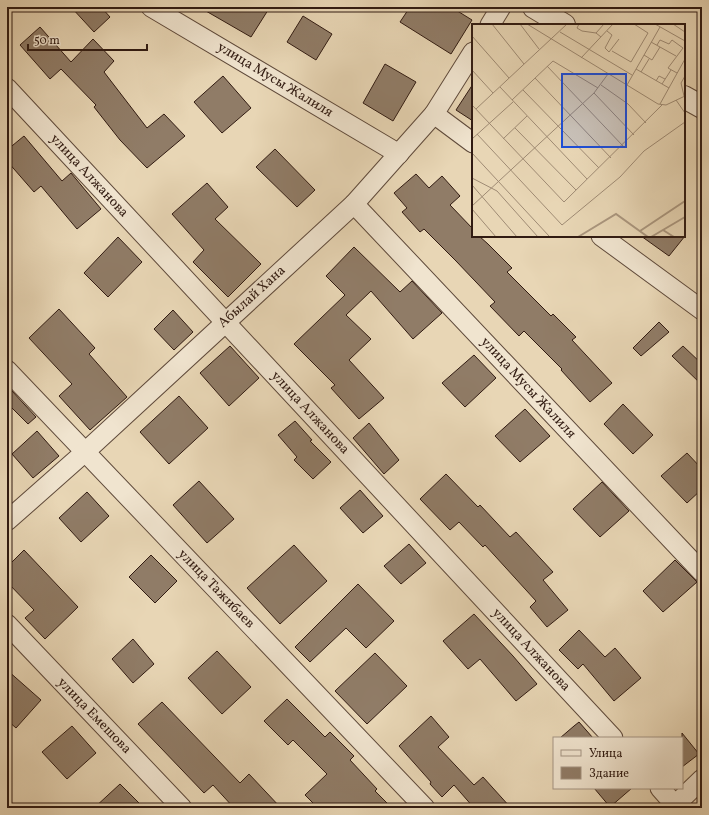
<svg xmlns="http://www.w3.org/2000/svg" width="709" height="815" font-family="Vollkorn,serif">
<rect width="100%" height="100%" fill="#e8d6b5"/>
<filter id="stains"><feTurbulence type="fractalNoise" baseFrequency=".005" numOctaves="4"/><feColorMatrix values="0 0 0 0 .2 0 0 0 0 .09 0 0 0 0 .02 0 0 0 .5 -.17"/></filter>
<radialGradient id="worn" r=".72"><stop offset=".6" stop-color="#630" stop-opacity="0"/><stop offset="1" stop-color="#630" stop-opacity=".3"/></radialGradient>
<g fill="#907c67" stroke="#311b12">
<polygon points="71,7 101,7 110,17 94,32"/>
<polygon points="199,7 270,7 251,37"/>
<polygon points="410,7 451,7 472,20 451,54 400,22"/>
<polygon points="303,16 332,34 316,60 287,42"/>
<polygon points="40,27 71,62 93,39 114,61 104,72 147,128 164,114 185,136 147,168 120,140 94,107 96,105 61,69 50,79 20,45"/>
<polygon points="385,64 416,82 393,121 363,103"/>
<polygon points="223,76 251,108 222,133 194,102"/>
<polygon points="473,84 473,121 456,110"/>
<polygon points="24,136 62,181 71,173 101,209 77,229 41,186 34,192 7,161 7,150"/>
<polygon points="275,149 315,190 297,207 256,167"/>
<polygon points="416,174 429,188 442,176 460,196 450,205 473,229 473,236 479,236 488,244 512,268 507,272 551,316 553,314 576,337 572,340 612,383 590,402 561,370 562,369 524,331 519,336 490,306 495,302 456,261 424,229 420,232 402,212 407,208 394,193"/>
<polygon points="207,183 228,207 215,219 261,264 228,297 193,262 204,250 172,214"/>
<polygon points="641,236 685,236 669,256"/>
<polygon points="118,237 142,262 108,297 84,273"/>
<polygon points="354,247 400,292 412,281 442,313 413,339 371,291 346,315 371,339 349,360 384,398 359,419 331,388 335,385 294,344 345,295 326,276"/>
<polygon points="59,309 95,348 89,354 127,397 90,430 59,396 72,384 29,338"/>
<polygon points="173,310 193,332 174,350 154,329"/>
<polygon points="659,322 669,332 641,356 633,348"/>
<polygon points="230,346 259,378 229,406 200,373"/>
<polygon points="683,346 702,364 702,385 672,356"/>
<polygon points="474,355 496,378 465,407 442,383"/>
<polygon points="12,391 36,417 28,424 7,403 7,395"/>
<polygon points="179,396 208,428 169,464 140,432"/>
<polygon points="623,404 653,435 633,454 604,424"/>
<polygon points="525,409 550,436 520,462 495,436"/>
<polygon points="295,421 312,440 310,441 331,462 313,479 294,460 297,457 278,435"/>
<polygon points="369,423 399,460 384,474 353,438"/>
<polygon points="37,431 59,456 33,478 12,454"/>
<polygon points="687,453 702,469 702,489 687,503 661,476"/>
<polygon points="446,474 478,507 480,505 510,537 516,532 553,572 543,580 568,610 547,627 530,607 536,601 485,545 483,547 459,522 450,530 420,499"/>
<polygon points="199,481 234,519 207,543 173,505"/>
<polygon points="602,482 629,511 600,537 573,509"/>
<polygon points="360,490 383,516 363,533 340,508"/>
<polygon points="87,492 109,516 81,542 59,518"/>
<polygon points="409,544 426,563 401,584 384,566"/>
<polygon points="294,545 327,581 280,624 247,588"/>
<polygon points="24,550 78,607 45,639 25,618 34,610 7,582 7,567"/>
<polygon points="151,555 177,581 155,603 129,577"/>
<polygon points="675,560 697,582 663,612 643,591"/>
<polygon points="358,584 394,621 366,648 346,628 310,662 295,647"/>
<polygon points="474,614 513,656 537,684 516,701 480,659 468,669 443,641"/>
<polygon points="579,630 605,657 615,648 641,678 614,701 583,664 578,669 559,650"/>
<polygon points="133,639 154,664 133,683 112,659"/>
<polygon points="217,651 251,687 222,714 188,678"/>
<polygon points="375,653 407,686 367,724 335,691"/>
<polygon points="7,670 41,700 16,728 7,720"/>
<polygon points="287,699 325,737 330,732 354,756 350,760 377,789 375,791 392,808 318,808 305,795 327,774 293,740 288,745 264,721"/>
<polygon points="162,702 240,783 249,774 281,808 234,808 213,785 204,793 138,724"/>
<polygon points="431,716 449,737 438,747 474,785 483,777 511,808 474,808 454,785 442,797 430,784 431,782 399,746"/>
<polygon points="579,722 593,738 560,738 574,726"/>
<polygon points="72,726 96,753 67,779 42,752"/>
<polygon points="682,733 699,754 682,767"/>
<polygon points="120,784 144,808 94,808"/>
<polygon points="594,788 632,788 610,807"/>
</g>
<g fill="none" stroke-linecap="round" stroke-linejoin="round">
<defs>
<g id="minor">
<polyline points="151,7 399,154"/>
<polyline points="490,25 501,7"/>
<polyline points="7,88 613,738"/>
<polyline points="434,114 473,143"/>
<polyline points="354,204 702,572"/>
<polyline points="601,236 702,310"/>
<polyline points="7,370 425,808"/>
<polyline points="7,521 85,452 354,204 434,114 473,52"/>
<polyline points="7,624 182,808"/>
<polyline points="660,788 675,805"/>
<polyline points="672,808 702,779"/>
</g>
<g id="tertiary">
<polyline points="534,7 564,25"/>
<polyline points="684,97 702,107"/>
</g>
</defs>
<use href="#minor" stroke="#5f4a3b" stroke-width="21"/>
<use href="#tertiary" stroke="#5f4a3b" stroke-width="24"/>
<use href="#minor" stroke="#f0e4cf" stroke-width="19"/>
<use href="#tertiary" stroke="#f0e4cf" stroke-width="22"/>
</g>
<g text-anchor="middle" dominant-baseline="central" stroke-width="3" stroke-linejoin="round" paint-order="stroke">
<g font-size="14" fill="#311b12" stroke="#f0e4cf">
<text transform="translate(275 80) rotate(31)">улица Мусы Жалиля</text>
<text transform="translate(89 176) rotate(47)">улица Алжанова</text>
<text transform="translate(252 297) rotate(-42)">Абылай Хана</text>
<text transform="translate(528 388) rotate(47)">улица Мусы Жалиля</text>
<text transform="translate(310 413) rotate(47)">улица Алжанова</text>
<text transform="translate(216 589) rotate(46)">улица Тажибаев</text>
<text transform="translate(531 650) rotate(47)">улица Алжанова</text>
<text transform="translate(94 716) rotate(46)">улица Емешова</text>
</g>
</g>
<g transform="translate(472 24)">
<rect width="213" height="213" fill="#e8d6b5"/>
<path fill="none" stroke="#aa967e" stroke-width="2" d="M191,206l11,7M168,207l45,-30M106,213l38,-23 32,23M179,213l34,-20"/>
<path fill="none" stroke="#9f8b74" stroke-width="1" d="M20,0l32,40M48,0l19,25M55,0l131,80 8,1 19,-9M107,0l-2,4 5,3 14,2 5,4M183,0l30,17M201,0l12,8M135,7l5,4 -7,13 4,4 10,-13M88,8l72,43M124,9l8,-9M0,12l37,42M179,18l25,14M185,21l3,-5 9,4 3,-4 11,8 -15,20 9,5M140,27l19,11 17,-29 -14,-9M172,31l8,5 8,-13M109,34l32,-34M75,42l76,80M164,45l33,19M0,46l21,23M169,48l8,-13M63,54l76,80M184,57l3,-5 6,3M190,60l9,-14M129,61l27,19 18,19M155,61l33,-58M28,63l87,92M51,66l76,78M122,69l40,42M212,72l-3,-13 4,-7M40,76l41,-39 45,27M204,76l9,13M188,80l25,-45M0,81l92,97 98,-97M4,85l91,-85M43,104l61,62M5,110l85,91 58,-48 24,-26 41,-29M0,115l41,-37M31,115l24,-23M0,129l77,83M0,154l25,13 41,46M0,161l45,52M0,182l122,-113 14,-19M0,185l24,28"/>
<path fill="#1d4ed8" fill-opacity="0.15" stroke="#1d4ed8" stroke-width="2" d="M90,50h64v73h-64z"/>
<rect width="213" height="213" fill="none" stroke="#311b12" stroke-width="2"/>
</g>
<rect width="709" height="815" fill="none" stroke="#e8d6b5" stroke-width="24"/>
<rect x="8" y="8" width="693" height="799" fill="none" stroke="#311b12" stroke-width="2"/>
<rect x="12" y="12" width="685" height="791" fill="none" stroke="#311b12"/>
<rect x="553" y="737" width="130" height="52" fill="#f0e4cf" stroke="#a49483"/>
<rect x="561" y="750" width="20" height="6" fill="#f0e4cf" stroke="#a49483"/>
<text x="589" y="757" font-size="12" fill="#311b12">Улица</text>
<rect x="561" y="767" width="20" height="12" fill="#907c67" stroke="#a49483"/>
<text x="589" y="777" font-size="12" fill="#311b12">Здание</text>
<path d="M28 44v6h119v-6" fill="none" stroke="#311b12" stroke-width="2"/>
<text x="34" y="44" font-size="12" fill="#311b12" stroke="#f0e4cf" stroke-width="3" paint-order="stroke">50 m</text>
<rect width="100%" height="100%" filter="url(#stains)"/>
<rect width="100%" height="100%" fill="url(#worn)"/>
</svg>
